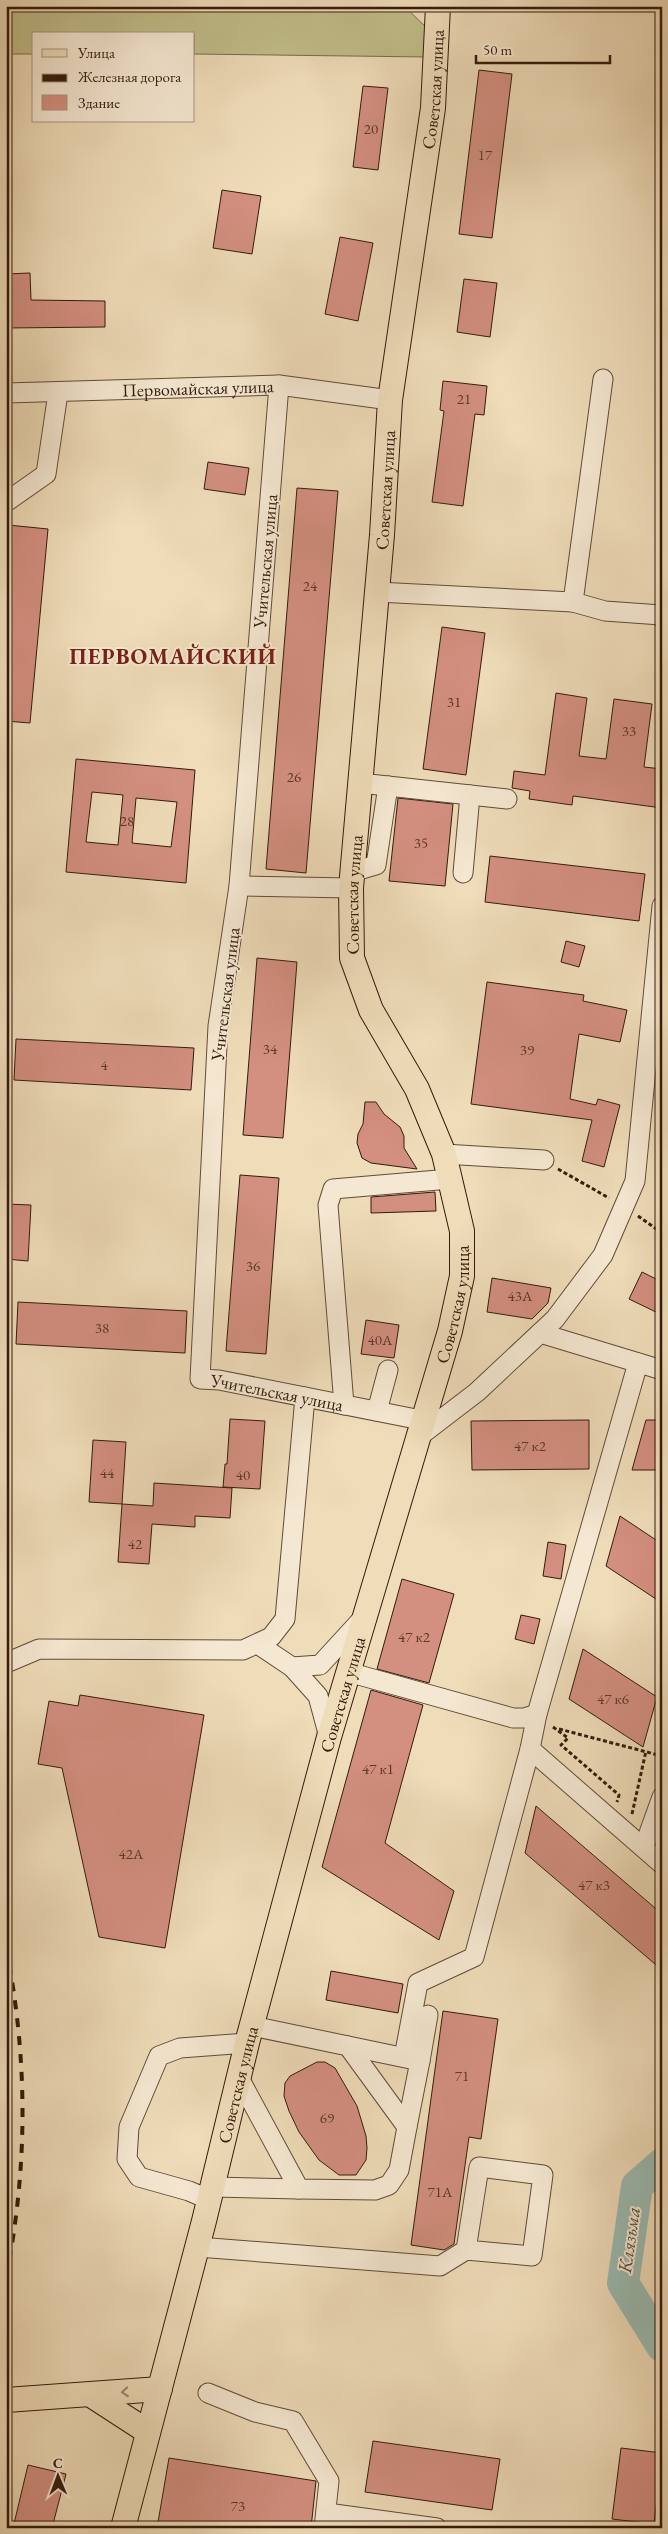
<svg xmlns="http://www.w3.org/2000/svg" width="668" height="2534" font-family="'EB Garamond',serif">
<rect width="100%" height="100%" fill="#efdcb9"/>
<filter id="stains"><feTurbulence type="fractalNoise" baseFrequency=".004" numOctaves="4"/><feColorMatrix values="0 0 0 0 .2 0 0 0 0 .09 0 0 0 0 .02 0 0 0 .5 -.17"/></filter>
<radialGradient id="worn" r=".72"><stop offset=".6" stop-color="#630" stop-opacity="0"/><stop offset="1" stop-color="#630" stop-opacity=".3"/></radialGradient>
<polygon fill="#c1be8a" stroke="#7a6c4b" points="6,6 404,6 430,31 428,57 194,54 194,34 34,34 34,54 6,54"/>
<g fill="none" stroke-linecap="round" stroke-linejoin="round">
<polyline stroke="#9abbb1" stroke-width="32" points="662,2164 637,2186 623,2283 662,2346"/>
</g>
<g fill="#d38f80" stroke="#331b0c" fill-rule="evenodd">
<polygon points="479,70 512,74 492,238 459,234"/>
<polygon points="363,86 388,88 378,170 353,167"/>
<polygon points="222,190 261,196 252,254 213,248"/>
<polygon points="340,237 373,243 358,321 325,314"/>
<polygon points="30,273 31,300 105,301 105,327 6,328 6,274"/>
<polygon points="464,279 497,283 490,337 457,332"/>
<polygon points="443,381 487,386 484,415 475,414 463,506 432,502 444,411 440,410"/>
<polygon points="208,462 249,468 245,495 204,489"/>
<polygon points="297,488 338,491 306,873 266,869"/>
<polygon points="8,525 48,529 30,723 6,721"/>
<polygon points="442,627 485,633 466,775 423,769"/>
<polygon points="556,693 587,698 579,756 606,759 614,699 652,704 644,767 662,769 662,808 573,796 572,805 529,799 530,791 512,788 514,771 545,775"/>
<path d="M76,759l119,11 -9,113 -120,-11zM92,792l31,3 -5,50 -32,-3zM136,798l41,4 -6,45 -39,-4z"/>
<polygon points="398,798 453,804 445,886 389,881"/>
<polygon points="490,856 645,874 639,921 485,902"/>
<polygon points="566,941 585,946 579,967 561,962"/>
<polygon points="257,958 297,962 283,1138 243,1135"/>
<polygon points="487,982 584,995 583,1001 627,1010 620,1042 579,1034 570,1099 596,1105 598,1099 620,1105 604,1167 582,1161 592,1120 471,1104"/>
<polygon points="16,1039 194,1048 191,1090 14,1080"/>
<polygon points="365,1102 376,1102 384,1114 400,1127 404,1136 404,1148 417,1169 371,1163 362,1158 357,1143 358,1134 363,1124"/>
<polygon points="240,1175 279,1178 266,1354 226,1351"/>
<polygon points="435,1192 436,1211 371,1213 371,1197"/>
<polygon points="6,1204 31,1205 28,1261 6,1259"/>
<polygon points="642,1272 662,1282 662,1305 658,1313 629,1299"/>
<polygon points="492,1278 551,1288 548,1303 532,1319 487,1312"/>
<polygon points="18,1302 187,1311 185,1353 16,1344"/>
<polygon points="366,1320 399,1325 394,1358 361,1354"/>
<polygon points="230,1419 265,1421 260,1489 223,1487 225,1464 227,1464"/>
<polygon points="589,1420 589,1469 472,1470 471,1421"/>
<polygon points="646,1420 662,1420 662,1470 632,1470"/>
<polygon points="93,1440 126,1442 122,1504 89,1502"/>
<polygon points="154,1483 232,1488 230,1518 195,1516 195,1527 152,1524 149,1564 118,1562 122,1504 153,1506"/>
<polygon points="620,1516 662,1544 662,1603 606,1566"/>
<polygon points="548,1542 566,1545 561,1579 543,1576"/>
<polygon points="402,1579 454,1594 429,1683 377,1669"/>
<polygon points="521,1615 540,1619 534,1644 515,1639"/>
<polygon points="583,1649 657,1697 643,1747 569,1699"/>
<polygon points="371,1690 423,1705 385,1843 454,1891 439,1940 322,1867"/>
<polygon points="80,1695 204,1715 165,1948 99,1937 62,1768 38,1764 49,1701 78,1706"/>
<polygon points="536,1806 662,1914 662,1970 525,1853"/>
<polygon points="331,1971 403,1984 398,2013 326,2000"/>
<polygon points="443,2011 498,2019 481,2139 469,2137 454,2244 444,2250 411,2245"/>
<polygon points="317,2062 325,2062 335,2068 357,2106 366,2136 367,2148 366,2160 356,2175 339,2175 319,2160 299,2132 289,2111 284,2096 285,2083 290,2076"/>
<polygon points="373,2441 500,2459 492,2510 365,2492"/>
<polygon points="621,2448 662,2453 654,2524 612,2519"/>
<polygon points="169,2458 316,2481 311,2528 157,2528"/>
<polygon points="28,2465 66,2474 52,2528 13,2528"/>
</g>
<g fill="none" stroke-linecap="round" stroke-linejoin="round">
<defs>
<g id="minor">
<polyline points="603,379 573,602 605,611 661,615 662,618"/>
<path id="s1" d="M279,385l-40,501 -21,140 -18,353 19,1 202,40"/>
<path id="s2" d="M6,393l273,-8 111,15"/>
<polyline points="6,502 46,474 58,393"/>
<polyline points="377,592 573,602"/>
<polyline points="360,783 507,799"/>
<polyline points="352,872 376,865 388,786"/>
<polyline points="463,873 470,795"/>
<polyline points="239,886 351,888"/>
<polyline points="444,1154 544,1160"/>
<polyline points="540,1333 662,1370"/>
<polyline points="344,1405 328,1205 333,1189 450,1179"/>
<polyline points="377,1411 388,1370"/>
<polyline points="417,1438 477,1392 555,1319 603,1255 635,1181 662,906"/>
<polyline points="259,1645 292,1667 318,1696 329,1737"/>
<polyline points="6,1663 39,1649 243,1650 271,1637 285,1619 305,1397"/>
<polyline points="292,1667 320,1665 364,1617"/>
<polyline points="348,1672 513,1718 524,1718 537,1714 638,1363"/>
<polyline points="530,1749 662,1864"/>
<polyline points="644,1847 662,1797"/>
<polyline points="348,2046 420,2061 407,2127"/>
<polyline points="404,2057 418,1983 474,1957 530,1749 537,1714"/>
<polyline points="420,2061 428,2015"/>
<polyline points="239,2078 299,2189 375,2190 389,2185 399,2170 407,2127 348,2046 252,2026"/>
<polyline points="213,2187 299,2189"/>
<polyline points="210,2200 189,2191 139,2177 127,2159 129,2127 159,2056 180,2048 247,2043"/>
<polyline points="198,2247 440,2266 466,2250 479,2167 543,2175 532,2256 466,2250"/>
<polyline points="208,2393 255,2412 293,2421 329,2481 324,2528"/>
<polyline points="327,2513 437,2528"/>
</g>
<g id="major">
<polyline points="91,2395 148,2432"/>
<polyline points="6,2400 160,2389"/>
<path id="s3" d="M123,2528l81,-307 43,-178 82,-306 121,-406 12,-55v-45l-18,-77 -27,-65 -46,-79 -19,-52 -1,-70 31,-353 8,-135 43,-292 5,-102"/>
</g>
</defs>
<use href="#minor" stroke="#624b37" stroke-width="21"/>
<use href="#major" stroke="#331b0c" stroke-width="26"/>
<g stroke="#331b0c" stroke-width="3" stroke-dasharray="4 2.5" stroke-linecap="butt">
<polyline points="558,1169 609,1198"/>
<polyline points="638,1216 662,1233"/>
<polyline points="553,1727 568,1738 561,1745 619,1795 617,1802"/>
<polyline points="559,1729 662,1756"/>
<polyline points="632,1814 646,1751"/>
</g>
<use href="#minor" stroke="#f5e8d2" stroke-width="19"/>
<use href="#major" stroke="#efdcb9" stroke-width="24"/>
<path stroke="#331b0c" stroke-width="4" stroke-dasharray="9 9" stroke-linecap="butt" d="M6,1947c22,112 22,219 0,331"/>
</g>
<defs><path id="oneway-chevron" d="M-2-3.5L2.5 0L-2 3.5" fill="none" stroke-width="1.6" stroke-linecap="round" stroke-linejoin="round" transform="scale(1.25)"/></defs>
<use stroke="#9a856b" href="#oneway-chevron" transform="translate(125 2392) rotate(175)"/>
<g text-anchor="middle" dominant-baseline="central" stroke-width="4" stroke-linejoin="round" paint-order="stroke">
<g font-size="15" fill="#5b3829">
<text x="371" y="128">20</text>
<text x="485" y="154">17</text>
<text x="464" y="398">21</text>
<text x="310" y="585">24</text>
<text x="454" y="701">31</text>
<text x="629" y="730">33</text>
<text x="294" y="776">26</text>
<text x="127" y="820">28</text>
<text x="421" y="842">35</text>
<text x="270" y="1048">34</text>
<text x="527" y="1049">39</text>
<text x="104" y="1064">4</text>
<text x="253" y="1265">36</text>
<text x="520" y="1295">43А</text>
<text x="102" y="1327">38</text>
<text x="380" y="1339">40А</text>
<text x="530" y="1445">47 к2</text>
<text x="107" y="1472">44</text>
<text x="243" y="1474">40</text>
<text x="135" y="1543">42</text>
<text x="414" y="1636">47 к2</text>
<text x="613" y="1698">47 к6</text>
<text x="378" y="1768">47 к1</text>
<text x="131" y="1853">42А</text>
<text x="594" y="1884">47 к3</text>
<text x="462" y="2075">71</text>
<text x="327" y="2117">69</text>
<text x="440" y="2191">71А</text>
<text x="238" y="2505">73</text>
</g>
<g font-size="18" fill="#331b0c" stroke="#f5e8d2">
<text stroke="none"><textPath href="#s3" startOffset="2512">Советская улица</textPath></text>
<text stroke="none"><textPath href="#s2" startOffset="192">Первомайская улица</textPath></text>
<text stroke="none"><textPath href="#s3" startOffset="2108">Советская улица</textPath></text>
<text transform="translate(265 561) rotate(-85)">Учительская улица</text>
<text stroke="none"><textPath href="#s3" startOffset="1702">Советская улица</textPath></text>
<text transform="translate(225 994) rotate(-83)">Учительская улица</text>
<text stroke="none"><textPath href="#s3" startOffset="1268">Советская улица</textPath></text>
<text stroke="none"><textPath href="#s1" startOffset="1076">Учительская улица</textPath></text>
<text stroke="none"><textPath href="#s3" startOffset="862">Советская улица</textPath></text>
<text stroke="none"><textPath href="#s3" startOffset="458">Советская улица</textPath></text>
</g>
<g font-size="19" font-style="italic" fill="#524b3e" stroke="#f5e8d2">
<text transform="translate(629 2240) rotate(-82)">Клязьма</text>
</g>
<g font-size="22" font-weight="bold" letter-spacing="1" fill="#7a1f14" stroke="#f5e8d2">
<text x="173" y="656">ПЕРВОМАЙСКИЙ</text>
</g>
</g>
<rect width="668" height="2534" fill="none" stroke="#efdcb9" stroke-width="25"/>
<rect x="8" y="8" width="653" height="2519" fill="none" stroke="#331b0c" stroke-width="2.5"/>
<rect x="12" y="12" width="643" height="2509" fill="none" stroke="#331b0c"/>
<rect x="32" y="32" width="162" height="90" fill="#f5e8d2" stroke="#a79683"/>
<rect x="42" y="49" width="25" height="8" fill="#efdcb9" stroke="#a79683"/>
<text x="78" y="58" font-size="15" fill="#331b0c">Улица</text>
<rect x="42" y="74" width="25" height="8" fill="#331b0c" stroke="#a79683"/>
<text x="78" y="82" font-size="15" fill="#331b0c">Железная дорога</text>
<rect x="42" y="95" width="25" height="15" fill="#d38f80" stroke="#a79683"/>
<text x="78" y="108" font-size="15" fill="#331b0c">Здание</text>
<g transform="translate(58 2476) rotate(359)" stroke="#f5e8d2" stroke-width="4" paint-order="stroke">
<path d="M0-4L9 19L0 12L-9 19Z" fill="#331b0c"/>
<text y="-8" font-size="14" font-weight="bold" text-anchor="middle" fill="#331b0c">С</text>
</g>
<path d="M476 55v8h134v-8" fill="none" stroke="#331b0c" stroke-width="2.5"/>
<text x="483" y="55" font-size="15" fill="#331b0c" stroke="#f5e8d2" stroke-width="4" paint-order="stroke">50 m</text>
<rect width="100%" height="100%" filter="url(#stains)"/>
<rect width="100%" height="100%" fill="url(#worn)"/>
</svg>
